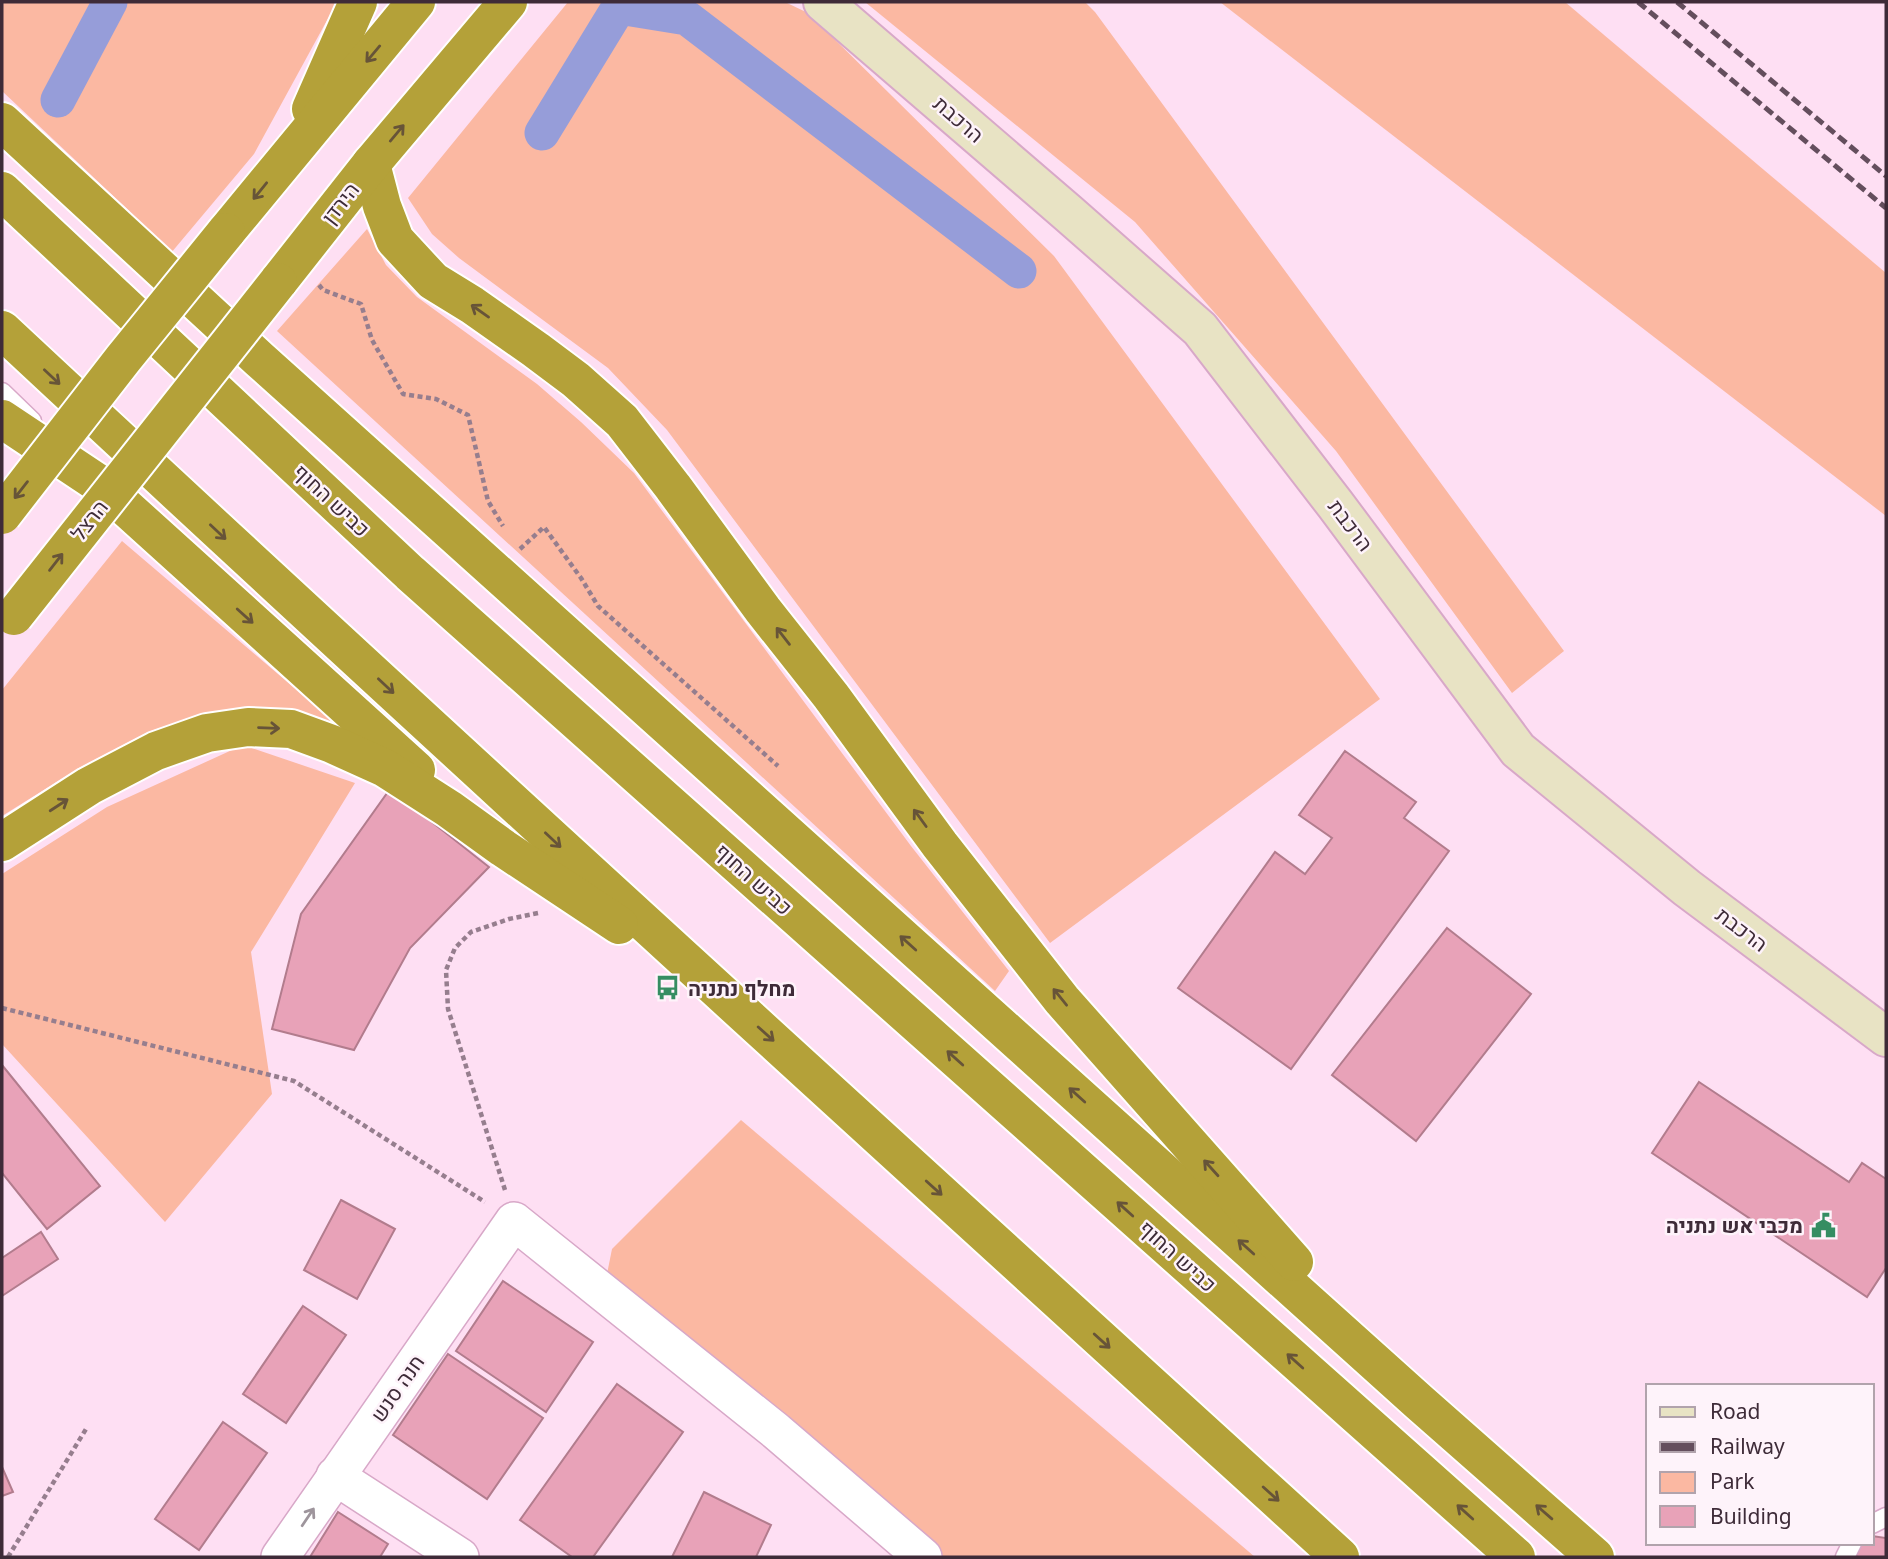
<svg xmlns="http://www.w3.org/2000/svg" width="1888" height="1559" font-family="'Noto Sans',Heebo,sans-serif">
<rect width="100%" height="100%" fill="#fedff3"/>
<g fill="#fbb8a2">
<polygon points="2,2 337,2 254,154 171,253 126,208 2,91"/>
<polygon points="568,2 785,2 808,13 1054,256 1380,699 1050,943 667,430 608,368 459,258 432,234 408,198"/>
<polygon points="865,2 1085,2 1095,12 1564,651 1512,693 1336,451 1135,222"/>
<polygon points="1220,2 1565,2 1886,273 1886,516"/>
<polygon points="367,229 386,265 417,297 537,384 581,422 634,473 911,846 1009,971 995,991 277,331"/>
<polygon points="122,541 339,726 295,709 247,708 202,714 148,732 79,768 2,816 2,690"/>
<polygon points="243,745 355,783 251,952 272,1094 165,1222 2,1044 2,874 107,807"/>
<polygon points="741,1120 1255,1557 904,1557 601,1304 612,1249"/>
</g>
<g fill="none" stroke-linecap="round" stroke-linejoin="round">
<g stroke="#969dd9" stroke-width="35">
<polyline points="58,100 110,2"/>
<polyline points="542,133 619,7 687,18 1019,271"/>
</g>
</g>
<g fill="#e8a2b8" stroke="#b27c8d" stroke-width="2">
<polygon points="1345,751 1416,802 1404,818 1449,851 1291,1069 1178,988 1275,852 1305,874 1332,838 1299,815"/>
<polygon points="390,789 489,867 410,948 354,1050 272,1029 301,914"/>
<polygon points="1447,928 1531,994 1416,1141 1332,1075"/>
<polygon points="2,1065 100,1186 47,1229 2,1173"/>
<polygon points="1699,1082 1849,1182 1862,1163 1886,1179 1886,1268 1867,1297 1652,1153"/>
<polygon points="341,1200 395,1229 357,1299 304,1270"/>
<polygon points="41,1232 58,1259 2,1296 2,1258"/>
<polygon points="503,1281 593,1342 546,1412 456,1351"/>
<polygon points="303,1306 346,1335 286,1423 243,1394"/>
<polygon points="448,1354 543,1418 487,1499 393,1435"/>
<polygon points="617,1384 683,1432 593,1557 572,1557 520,1520"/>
<polygon points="223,1422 267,1453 199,1550 155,1519"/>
<polygon points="2,1467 13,1492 2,1496"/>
<polygon points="704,1492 771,1525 756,1557 672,1557"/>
<polygon points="338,1512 388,1544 380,1557 310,1557"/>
<polygon points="1872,1536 1886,1538 1886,1557 1856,1557 1860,1543 1872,1543"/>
</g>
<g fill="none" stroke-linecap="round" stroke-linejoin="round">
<defs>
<g id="lane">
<polyline points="2,392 32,421"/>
<polyline points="1872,1524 1886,1517"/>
<polyline points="1845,1557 1852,1543"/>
</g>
<g id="street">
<polyline points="335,1476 460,1557"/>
<polyline points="280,1557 514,1221 776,1431 923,1557"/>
</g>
<polyline id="secondary" points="823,2 1068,213 1200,329 1335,504 1518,750 1687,888 1886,1037"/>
<g id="highway">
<polyline points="311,109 358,2"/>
<polyline points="2,122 259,359 1419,1402 1595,1557"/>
<polyline points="371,164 382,206 395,240 433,281 472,305 536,350 576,380 622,421 673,487 763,610 831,696 940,845 1062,1000 1294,1262"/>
<polyline points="2,191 410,573 1516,1557"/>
<polyline points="226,232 416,2"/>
<polyline points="278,282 371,164 508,2"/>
<path d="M2,330c443,413 891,820 1338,1227"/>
<polyline points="2,419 101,485 416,770"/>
<polyline points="2,842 89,786 156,751 207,733 248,727 291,729 332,744 385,768 449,809 503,848 619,925"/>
</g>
</defs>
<use href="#lane" stroke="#d8a8c8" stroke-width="21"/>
<use href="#street" stroke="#d8a8c8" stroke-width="40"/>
<use href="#secondary" stroke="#d8a8c8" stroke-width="42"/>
<use href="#highway" stroke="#fff" stroke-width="42"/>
<g stroke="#967e8e" stroke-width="4.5" stroke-dasharray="5 3.5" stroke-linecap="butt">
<polyline points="319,285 323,290 361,304 372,340 403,394 436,399 468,415 488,501 503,526"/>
<polyline points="520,549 544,527 581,578 598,606 778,766"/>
<polyline points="2,1008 294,1081 485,1202"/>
<polyline points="505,1190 448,1009 446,970 455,948 471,932 509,919 538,913"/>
<polyline points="8,1557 86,1429"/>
</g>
<use href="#lane" stroke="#fff" stroke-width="18"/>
<use href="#street" stroke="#fff" stroke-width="37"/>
<use href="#secondary" stroke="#e8e3c4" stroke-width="38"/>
<use href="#highway" stroke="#b4a139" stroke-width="38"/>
<g stroke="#644e5d" stroke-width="5" stroke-dasharray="10 5" stroke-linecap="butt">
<polyline points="1638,2 1886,208"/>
<polyline points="1677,2 1886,176"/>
</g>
<defs>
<g id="highway-bridge">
<polyline points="2,515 123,359 226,232"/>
<polyline points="14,616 278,282"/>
</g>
</defs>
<use href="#highway-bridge" stroke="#fff" stroke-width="42" stroke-linecap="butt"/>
<use href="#highway-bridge" stroke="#b4a139" stroke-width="38"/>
</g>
<defs><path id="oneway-shaft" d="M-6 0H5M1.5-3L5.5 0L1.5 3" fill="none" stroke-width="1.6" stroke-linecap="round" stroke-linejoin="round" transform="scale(1.75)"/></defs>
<g stroke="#675438">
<use href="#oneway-shaft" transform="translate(373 54) rotate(130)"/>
<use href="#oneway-shaft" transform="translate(397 133) rotate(-50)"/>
<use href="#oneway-shaft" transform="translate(260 191) rotate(129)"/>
<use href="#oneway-shaft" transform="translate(480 311) rotate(-145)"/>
<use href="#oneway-shaft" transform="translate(52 377) rotate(43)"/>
<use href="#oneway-shaft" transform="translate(21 490) rotate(128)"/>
<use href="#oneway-shaft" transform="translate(218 532) rotate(43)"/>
<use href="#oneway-shaft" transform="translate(56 562) rotate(-52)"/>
<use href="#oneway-shaft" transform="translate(245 616) rotate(42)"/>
<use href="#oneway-shaft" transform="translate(783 636) rotate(-128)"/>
<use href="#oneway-shaft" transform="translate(386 686) rotate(43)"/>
<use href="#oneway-shaft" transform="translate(269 728) rotate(2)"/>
<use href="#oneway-shaft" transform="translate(59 805) rotate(-33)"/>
<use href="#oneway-shaft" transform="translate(920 818) rotate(-126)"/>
<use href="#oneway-shaft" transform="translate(553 840) rotate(43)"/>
<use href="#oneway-shaft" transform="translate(908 943) rotate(-138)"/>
<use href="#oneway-shaft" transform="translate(1060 997) rotate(-129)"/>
<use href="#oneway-shaft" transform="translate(766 1034) rotate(42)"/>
<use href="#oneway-shaft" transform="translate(955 1058) rotate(-138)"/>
<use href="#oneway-shaft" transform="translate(1077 1095) rotate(-138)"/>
<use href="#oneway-shaft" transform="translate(1211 1168) rotate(-132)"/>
<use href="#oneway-shaft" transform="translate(934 1188) rotate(42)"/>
<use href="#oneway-shaft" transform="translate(1125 1209) rotate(-138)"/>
<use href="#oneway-shaft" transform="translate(1246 1247) rotate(-138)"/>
<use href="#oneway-shaft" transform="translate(1102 1341) rotate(42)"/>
<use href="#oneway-shaft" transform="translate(1295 1361) rotate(-138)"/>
<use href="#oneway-shaft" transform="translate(1271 1494) rotate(42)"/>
<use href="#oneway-shaft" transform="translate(1465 1512) rotate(-138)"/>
<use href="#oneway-shaft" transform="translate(1544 1512) rotate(-139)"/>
</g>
<use stroke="#9e959c" href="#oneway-shaft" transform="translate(308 1517) rotate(-56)"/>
<defs>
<symbol id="bus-bare" viewBox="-9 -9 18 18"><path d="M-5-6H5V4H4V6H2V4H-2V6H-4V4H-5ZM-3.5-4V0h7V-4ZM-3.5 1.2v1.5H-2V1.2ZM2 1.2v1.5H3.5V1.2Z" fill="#358d62" stroke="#fef3fa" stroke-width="2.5" paint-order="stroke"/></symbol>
<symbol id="civic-bare" viewBox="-9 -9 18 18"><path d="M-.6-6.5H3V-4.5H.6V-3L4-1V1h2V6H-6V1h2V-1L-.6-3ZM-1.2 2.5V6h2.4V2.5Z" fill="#358d62" stroke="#fef3fa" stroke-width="2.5" paint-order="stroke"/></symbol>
</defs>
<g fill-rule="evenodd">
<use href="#bus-bare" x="650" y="970" width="35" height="35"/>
<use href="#civic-bare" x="1806" y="1208" width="35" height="35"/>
</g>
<g text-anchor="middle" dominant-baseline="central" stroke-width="5" stroke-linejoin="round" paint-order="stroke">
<g font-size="21" fill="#3e2b38" stroke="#fef3fa">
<text transform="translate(959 119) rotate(41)">הרכבת</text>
<text transform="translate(340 203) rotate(-52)">הירדן</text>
<text transform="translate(332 500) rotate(43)">כביש החוף</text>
<text transform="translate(89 520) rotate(-52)">הרצל</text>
<text transform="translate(1351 525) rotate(53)">הרכבת</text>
<text transform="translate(754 879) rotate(42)">כביש החוף</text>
<text transform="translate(1742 929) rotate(37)">הרכבת</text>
<text transform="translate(1178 1256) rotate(42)">כביש החוף</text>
<text transform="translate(397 1388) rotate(-55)">חנה סנש</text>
</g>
<g font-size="21" font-weight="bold" fill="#3e2b38" stroke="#fef3fa" text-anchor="start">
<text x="688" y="988">מחלף נתניה</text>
<text x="1803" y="1225" text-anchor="end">מכבי אש נתניה</text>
</g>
</g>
<rect width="1888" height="1559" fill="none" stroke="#3e2b38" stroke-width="7"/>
<rect x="1646" y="1384" width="228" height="161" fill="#fef3fa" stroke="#b1a3ac" stroke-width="2"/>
<rect x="1660" y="1407" width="35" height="10" fill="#e8e3c4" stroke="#b1a3ac" stroke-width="2"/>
<text x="1710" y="1419" font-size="21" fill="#3e2b38">Road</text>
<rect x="1660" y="1442" width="35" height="10" fill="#644e5d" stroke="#b1a3ac" stroke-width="2"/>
<text x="1710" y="1454" font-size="21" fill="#3e2b38">Railway</text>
<rect x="1660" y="1472" width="35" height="21" fill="#fbb8a2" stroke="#b1a3ac" stroke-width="2"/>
<text x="1710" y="1489" font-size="21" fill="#3e2b38">Park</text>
<rect x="1660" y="1506" width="35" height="21" fill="#e8a2b8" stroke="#b1a3ac" stroke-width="2"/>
<text x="1710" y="1524" font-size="21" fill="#3e2b38">Building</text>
</svg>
